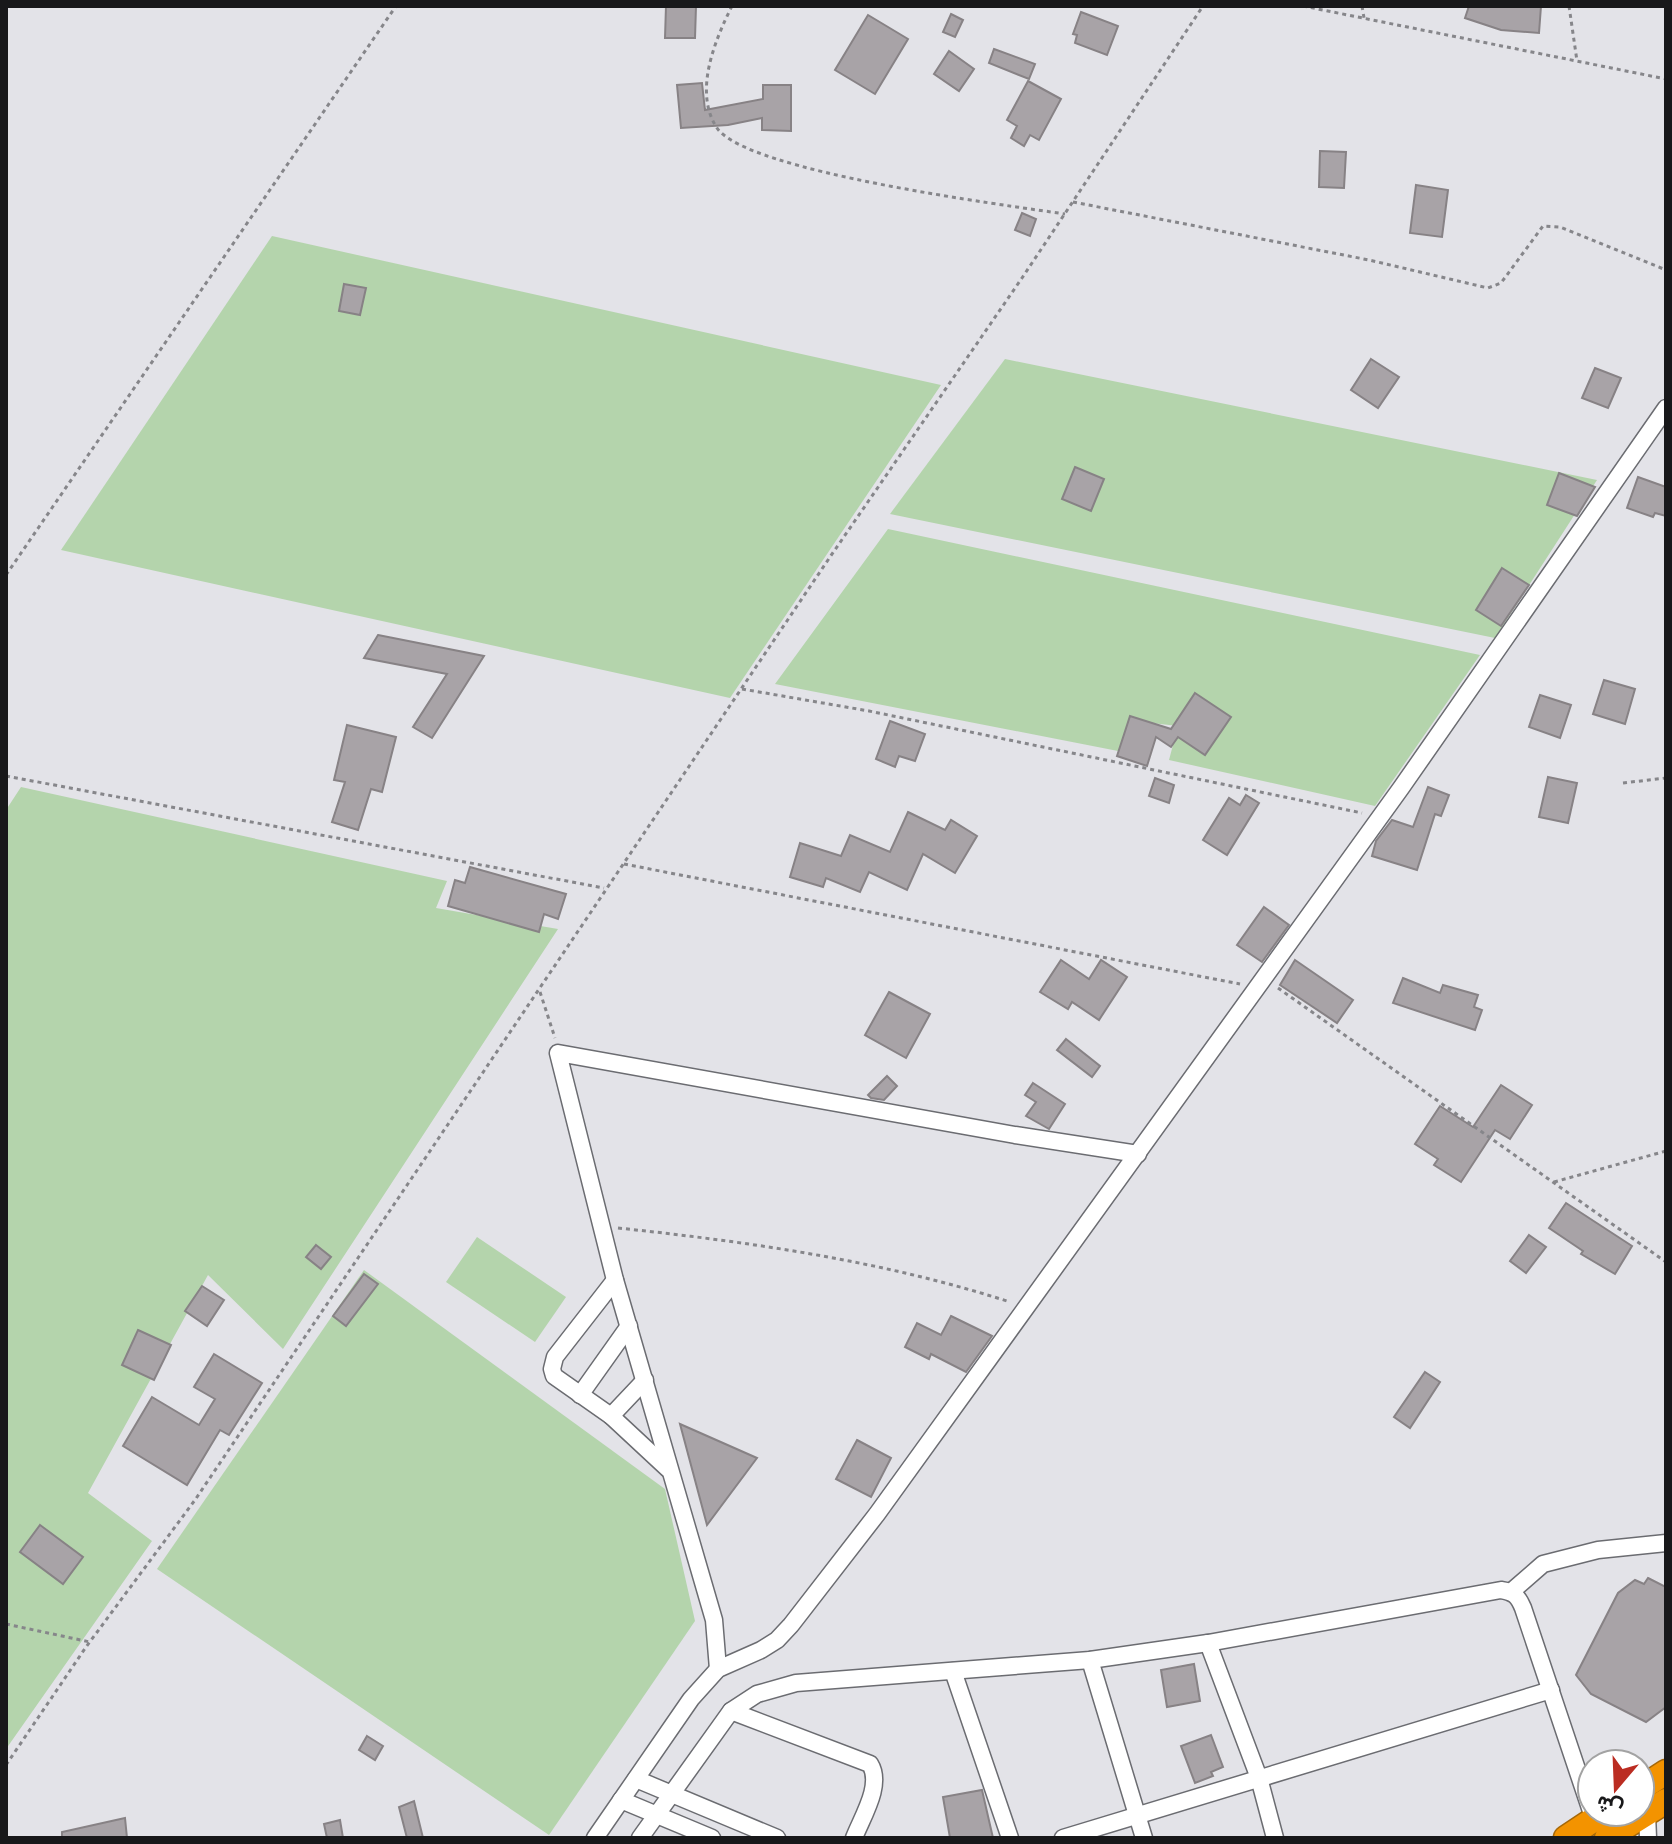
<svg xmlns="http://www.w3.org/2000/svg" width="1672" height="1844" font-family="Helvetica,Vazirmatn,sans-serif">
<rect width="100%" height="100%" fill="#e3e3e8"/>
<g fill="#b4d4ac">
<polygon points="272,236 941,385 730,698 61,550"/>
<polygon points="1005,359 1597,480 1495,638 890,514"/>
<polygon points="888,529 1480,655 1375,806 1169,760 1178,726 1134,721 1118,751 775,684"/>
<polygon points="21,787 447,881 436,908 558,929 283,1349 208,1275 88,1493 152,1541 6,1749 6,810"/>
<polygon points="477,1237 566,1297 535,1342 446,1282"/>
<polygon points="364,1270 665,1489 695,1621 549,1835 157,1569"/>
</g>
<g fill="#a8a3a7" stroke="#878285" stroke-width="2">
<polygon points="666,6 696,6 695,38 665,38"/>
<polygon points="1469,6 1541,6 1539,33 1501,30 1465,18"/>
<polygon points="1081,12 1118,26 1107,55 1075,43 1077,35 1073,34"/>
<polygon points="951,14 963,20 955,37 943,32"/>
<polygon points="868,15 908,39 875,94 835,70"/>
<polygon points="994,49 1035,64 1029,79 989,63"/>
<polygon points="949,51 974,69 959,91 934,74"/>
<polygon points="1028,81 1061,99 1039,140 1030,135 1024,146 1011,138 1017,126 1007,120"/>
<polygon points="702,83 705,110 763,99 763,85 791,85 791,131 762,130 762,118 728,125 681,128 677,85"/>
<polygon points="1320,151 1346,152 1344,188 1319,187"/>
<polygon points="1416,185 1448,190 1442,237 1410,233"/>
<polygon points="1022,213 1036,219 1030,236 1015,230"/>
<polygon points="344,284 366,288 360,315 339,311"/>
<polygon points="1371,359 1399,377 1378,408 1351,390"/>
<polygon points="1595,368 1621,378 1608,408 1582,398"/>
<polygon points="1075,467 1104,479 1091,511 1062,499"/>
<polygon points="1559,473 1595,487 1577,516 1547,505"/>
<polygon points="1638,477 1666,487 1666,516 1655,513 1653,517 1627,508"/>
<polygon points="1502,568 1529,585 1501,626 1476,610"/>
<polygon points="378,635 484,656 432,738 413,727 447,674 364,658"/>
<polygon points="1604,680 1635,689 1625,724 1593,714"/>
<polygon points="1195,693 1231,717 1205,755 1178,737 1171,747 1156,737 1147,766 1117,756 1130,716 1171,729"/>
<polygon points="1540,695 1571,705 1560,738 1529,727"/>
<polygon points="890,721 925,734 915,761 899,756 895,767 876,759"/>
<polygon points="347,725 396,737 382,792 371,789 358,830 332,822 345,782 334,780"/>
<polygon points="1548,777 1577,783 1568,823 1539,817"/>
<polygon points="1155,778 1174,785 1169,803 1149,796"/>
<polygon points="1428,787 1449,795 1441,816 1435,814 1417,870 1372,856 1376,841 1392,820 1413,827"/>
<polygon points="1246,795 1259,803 1227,855 1203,840 1229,798 1240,805"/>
<polygon points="908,812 945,830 951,820 977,836 955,873 923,854 907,890 869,872 860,892 826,878 823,887 790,877 800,843 841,856 850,835 890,852"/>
<polygon points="470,867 566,894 558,919 544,914 539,932 448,906 455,880 465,883"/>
<polygon points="1264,907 1289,925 1262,962 1237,945"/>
<polygon points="1061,960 1089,979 1101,960 1127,977 1099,1020 1072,1002 1068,1009 1040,992"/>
<polygon points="1295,960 1353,1000 1337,1023 1280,985"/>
<polygon points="1403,978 1440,993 1443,985 1478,995 1474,1007 1482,1010 1475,1030 1393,1003"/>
<polygon points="889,992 930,1014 906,1058 865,1035"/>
<polygon points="1066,1039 1100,1066 1092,1077 1057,1050"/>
<polygon points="887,1076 897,1086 884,1100 871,1098 868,1095"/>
<polygon points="1033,1083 1065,1104 1049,1129 1026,1116 1036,1102 1025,1095"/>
<polygon points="1501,1085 1532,1105 1510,1139 1495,1130 1461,1182 1434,1165 1438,1159 1415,1144 1440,1106 1473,1127"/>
<polygon points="1566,1203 1632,1246 1615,1274 1581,1254 1583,1251 1549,1228"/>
<polygon points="1529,1235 1546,1247 1526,1273 1510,1261"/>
<polygon points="316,1245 331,1257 321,1269 306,1257"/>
<polygon points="364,1274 378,1284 346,1326 333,1316"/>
<polygon points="202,1286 224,1300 207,1326 185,1311"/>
<polygon points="951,1316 992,1336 966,1372 931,1354 929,1359 905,1347 917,1323 941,1335"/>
<polygon points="138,1330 171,1345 154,1380 122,1365"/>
<polygon points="214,1354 262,1383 229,1435 220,1430 187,1485 123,1446 152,1397 199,1425 215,1399 194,1387"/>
<polygon points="1425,1372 1440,1382 1410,1428 1394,1417"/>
<polygon points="680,1424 757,1458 707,1525"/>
<polygon points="857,1440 891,1458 871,1497 836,1479"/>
<polygon points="40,1525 83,1557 63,1584 20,1552"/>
<polygon points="1648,1578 1666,1587 1666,1707 1646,1722 1591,1694 1576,1675 1618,1593 1635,1580 1644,1584"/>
<polygon points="1194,1664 1200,1701 1167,1707 1161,1670"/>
<polygon points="1211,1735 1223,1767 1211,1772 1213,1776 1195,1783 1181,1746"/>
<polygon points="367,1736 383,1746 375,1760 359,1750"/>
<polygon points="982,1790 993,1838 950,1838 943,1797"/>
<polygon points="414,1801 423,1838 407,1838 399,1807"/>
<polygon points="125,1818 127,1838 62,1838 62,1832"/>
<polygon points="340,1820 343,1838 327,1838 324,1824"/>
</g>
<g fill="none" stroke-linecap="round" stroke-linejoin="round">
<defs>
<g id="minor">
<polyline points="615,1280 555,1357 552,1369 554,1376 611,1416 668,1469"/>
<polyline points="580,1395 629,1326"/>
<polyline points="611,1416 645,1380"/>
<polyline points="1512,1591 1543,1564 1598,1550 1666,1543"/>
<polyline points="1208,1643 1259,1778 1275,1838"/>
<polyline points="1090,1660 1144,1838"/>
<polyline points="718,1669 714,1620 615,1280 558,1053 1015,1135 1138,1154"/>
<polyline points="953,1671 1010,1838"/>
<path d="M731,1711l139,53c13,21 -8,53 -16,74"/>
<polyline points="636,1779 777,1838"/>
<polyline points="621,1800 712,1838"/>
<polyline points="1647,1814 1648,1838"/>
<polyline points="595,1838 691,1699 718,1669 761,1650 777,1640 791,1625 877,1514 1401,788 1666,408"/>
<path d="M640,1838l91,-127 26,-17 39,-11 294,-23 118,-17 293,-53c13,2 17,6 22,18l71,212"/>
<polyline points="1063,1838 1551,1690"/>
</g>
<g id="highway">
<polyline points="1640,1789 1666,1772"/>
<polyline points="1566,1838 1605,1812"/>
<polyline points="1607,1838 1666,1801"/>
</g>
</defs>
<use href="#minor" stroke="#6b6c71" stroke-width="19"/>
<use href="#highway" stroke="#a66809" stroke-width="27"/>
<g stroke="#86868a" stroke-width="3" stroke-dasharray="4 4" stroke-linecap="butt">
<path d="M732,6c-17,34 -39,86 -15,122 30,44 288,77 348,86"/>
<polyline points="1303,6 1666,79"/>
<polyline points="1362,6 1364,18"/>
<polyline points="1569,6 1577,61"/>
<polyline points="1073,202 1369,260 1488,288 1501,283 1543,226 1560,227 1666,270"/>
<polyline points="6,575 396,6"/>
<polyline points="742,689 869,711 1362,813"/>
<polyline points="6,776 604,888"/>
<polyline points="1623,783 1666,778"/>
<polyline points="624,864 1240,984"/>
<polyline points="1278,988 1666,1262"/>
<polyline points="540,992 555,1038"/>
<polyline points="1554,1182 1666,1151"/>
<path d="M618,1228c133,14 265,33 392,74"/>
<polyline points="6,1624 90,1642"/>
<polyline points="6,1765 86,1647 195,1500 830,557 1022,278 1203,6"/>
</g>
<use href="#minor" stroke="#fff" stroke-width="16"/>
<use href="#highway" stroke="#f39300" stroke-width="24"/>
</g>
<rect width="1672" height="1844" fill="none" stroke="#18181a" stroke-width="16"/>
<g transform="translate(1616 1788) rotate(199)"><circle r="38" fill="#ffffff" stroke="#a3a3a3" stroke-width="2"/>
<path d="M0-6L14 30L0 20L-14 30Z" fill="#bb2d22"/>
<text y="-12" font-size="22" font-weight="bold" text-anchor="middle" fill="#18181a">ش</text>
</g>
</svg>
